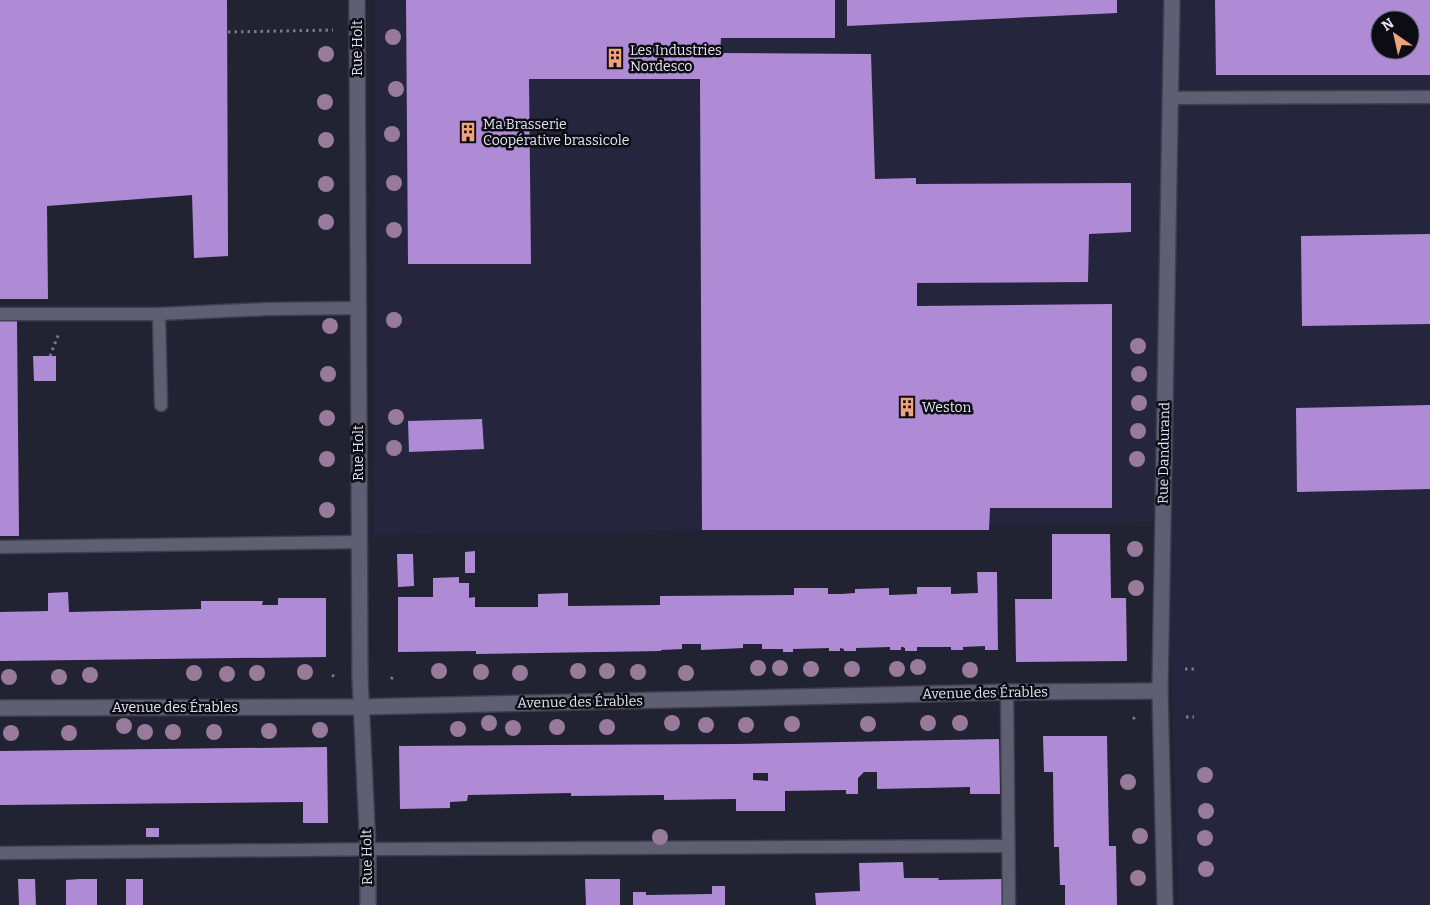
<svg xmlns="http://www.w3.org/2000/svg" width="1430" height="905" font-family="Bitter,serif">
<rect width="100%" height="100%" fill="#212232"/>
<path fill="#25263d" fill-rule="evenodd" d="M375,0h1055v905h-251l-13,-383 -792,13zM1380,20h30v30h-30z"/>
<g fill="#b08bd5" fill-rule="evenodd">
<polygon points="0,0 227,0 228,256 194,258 192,195 47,206 48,299 0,299"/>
<polygon points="406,0 835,0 835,38 721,38 720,53 871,54 875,179 916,178 916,184 1131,183 1131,232 1089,234 1088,282 917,283 917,306 1112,304 1112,508 990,508 989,530 702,530 700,79 529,79 531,264 408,264"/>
<polygon points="847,0 1117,0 1117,13 847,26"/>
<path d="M1215,0h215v75h-214zM1380,20h30v30h-30z"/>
<polygon points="1430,234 1430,324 1302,326 1301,236"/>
<polygon points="0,321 17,321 19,536 0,536"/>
<polygon points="33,356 56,356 56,381 34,381"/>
<polygon points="1430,405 1430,489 1297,492 1296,408"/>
<polygon points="482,419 484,449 409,452 408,421"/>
<polygon points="1052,534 1110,534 1111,598 1126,598 1127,661 1016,662 1015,599 1052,599"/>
<polygon points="475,551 475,573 465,573 465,552"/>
<polygon points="397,554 413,554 414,586 398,587"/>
<polygon points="977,572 997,572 998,650 985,650 985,646 963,647 963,650 951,650 951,647 917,647 917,651 905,651 905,648 903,647 901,647 901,650 890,650 890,647 856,648 856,651 844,651 844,649 840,648 840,651 829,651 829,648 793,649 793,652 783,652 783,649 762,649 762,644 743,644 743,648 701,650 701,644 682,644 682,649 661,650 661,651 476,654 476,651 398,652 398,597 433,597 433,578 459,577 459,583 469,583 469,598 475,597 475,607 538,607 538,594 568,593 568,606 660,605 660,596 794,595 794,588 828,588 828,594 841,594 855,593 855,589 889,588 889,595 917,594 917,587 951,587 951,594 978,593"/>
<polygon points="68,592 69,612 201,609 201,601 263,601 262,605 278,605 278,598 326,598 326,657 0,661 0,612 48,611 48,593"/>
<polygon points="1043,736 1107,736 1109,846 1116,846 1117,905 1065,905 1065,885 1060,885 1059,847 1054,847 1053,772 1044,772"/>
<path d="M999,739l1,55h-30v-7l-93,2v-17h-13l-6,6v16h-12v-4l-61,1v20h-49v-12l-72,1v-5l-93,1v-3l-103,2 -1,6 -17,1v6l-50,1 -1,-63 337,-2zM753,773h15v8l-15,-1z"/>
<polygon points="327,747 328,823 303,823 303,802 0,805 0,751"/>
<rect x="146" y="828" width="13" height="9"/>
<polygon points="903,862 904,878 939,878 938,880 1002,879 1002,905 816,905 815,893 860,891 859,863"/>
<polygon points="18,879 35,879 36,905 19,905"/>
<polygon points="80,879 97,879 97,905 66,905 66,880"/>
<rect x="126" y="879" width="17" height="26"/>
<polygon points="585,879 620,879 620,905 586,905"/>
<polygon points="712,886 725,886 725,905 633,905 633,892 646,892 646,895 712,894"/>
</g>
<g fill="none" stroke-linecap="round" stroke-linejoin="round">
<defs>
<g id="service">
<polyline points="1170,98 1430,97"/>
<polyline points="0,314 159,314 269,309 357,308"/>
<polyline points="159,314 161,405"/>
<polyline points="0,547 359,542"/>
<polyline points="1007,692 1009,905"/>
<polyline points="0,853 390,849 1008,846"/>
</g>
<g id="minor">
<polyline points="357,0 360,678 368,850 368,905"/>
<polyline points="0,708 360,707 1007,692 1160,691"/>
<polyline points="1165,905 1160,691 1172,0"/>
</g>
</defs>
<use href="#service" stroke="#3f3f4d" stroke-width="15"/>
<use href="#minor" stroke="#3f3f4d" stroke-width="18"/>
<g stroke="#797a87" stroke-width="3" stroke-dasharray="2.5 4" stroke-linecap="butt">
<polyline points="228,32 333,30"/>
<polyline points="50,356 59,333"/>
<polyline points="1185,669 1195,669"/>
<polyline points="332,675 335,677"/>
<polyline points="391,679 394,676"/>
<polyline points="1186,717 1194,717"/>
<polyline points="1133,719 1136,716"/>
</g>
<use href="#service" stroke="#5e5f73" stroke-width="12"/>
<use href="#minor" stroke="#5e5f73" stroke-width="15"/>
</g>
<g fill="#987a9a">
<circle cx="393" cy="37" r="8"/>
<circle cx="326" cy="54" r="8"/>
<circle cx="396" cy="89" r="8"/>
<circle cx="325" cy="102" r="8"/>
<circle cx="392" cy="134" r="8"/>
<circle cx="326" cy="140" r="8"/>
<circle cx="394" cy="183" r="8"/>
<circle cx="326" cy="184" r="8"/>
<circle cx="326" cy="222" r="8"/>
<circle cx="394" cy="230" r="8"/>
<circle cx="394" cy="320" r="8"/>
<circle cx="330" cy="326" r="8"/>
<circle cx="1138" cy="346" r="8"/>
<circle cx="328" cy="374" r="8"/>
<circle cx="1139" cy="374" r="8"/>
<circle cx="1139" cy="403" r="8"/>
<circle cx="396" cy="417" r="8"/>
<circle cx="327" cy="418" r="8"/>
<circle cx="1138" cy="431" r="8"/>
<circle cx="394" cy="448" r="8"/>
<circle cx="327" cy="459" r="8"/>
<circle cx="1137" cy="459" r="8"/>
<circle cx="327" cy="510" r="8"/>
<circle cx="1135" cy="549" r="8"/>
<circle cx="1136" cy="588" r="8"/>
<circle cx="918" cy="667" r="8"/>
<circle cx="758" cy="668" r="8"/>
<circle cx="780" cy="668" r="8"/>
<circle cx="811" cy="669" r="8"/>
<circle cx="852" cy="669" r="8"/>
<circle cx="897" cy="669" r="8"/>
<circle cx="970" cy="670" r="8"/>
<circle cx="439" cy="671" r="8"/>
<circle cx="578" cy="671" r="8"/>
<circle cx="607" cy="671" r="8"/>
<circle cx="305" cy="672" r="8"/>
<circle cx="481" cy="672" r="8"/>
<circle cx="638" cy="672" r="8"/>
<circle cx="194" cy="673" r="8"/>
<circle cx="257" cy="673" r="8"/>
<circle cx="520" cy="673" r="8"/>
<circle cx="686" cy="673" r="8"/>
<circle cx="227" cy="674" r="8"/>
<circle cx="90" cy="675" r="8"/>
<circle cx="9" cy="677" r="8"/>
<circle cx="59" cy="677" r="8"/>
<circle cx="489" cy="723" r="8"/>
<circle cx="672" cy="723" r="8"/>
<circle cx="928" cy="723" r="8"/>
<circle cx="960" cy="723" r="8"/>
<circle cx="792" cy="724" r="8"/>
<circle cx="868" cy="724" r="8"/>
<circle cx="706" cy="725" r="8"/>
<circle cx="746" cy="725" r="8"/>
<circle cx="124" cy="726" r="8"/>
<circle cx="557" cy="727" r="8"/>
<circle cx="607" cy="727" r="8"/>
<circle cx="513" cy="728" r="8"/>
<circle cx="458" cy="729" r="8"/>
<circle cx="320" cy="730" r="8"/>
<circle cx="269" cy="731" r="8"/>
<circle cx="145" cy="732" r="8"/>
<circle cx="173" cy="732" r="8"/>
<circle cx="214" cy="732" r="8"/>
<circle cx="11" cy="733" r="8"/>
<circle cx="69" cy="733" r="8"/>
<circle cx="1205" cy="775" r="8"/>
<circle cx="1128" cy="782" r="8"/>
<circle cx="1206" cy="811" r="8"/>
<circle cx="1140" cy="836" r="8"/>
<circle cx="660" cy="837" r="8"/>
<circle cx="1205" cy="838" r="8"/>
<circle cx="1206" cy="869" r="8"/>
<circle cx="1138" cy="878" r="8"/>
</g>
<defs>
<symbol id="building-bare" viewBox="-9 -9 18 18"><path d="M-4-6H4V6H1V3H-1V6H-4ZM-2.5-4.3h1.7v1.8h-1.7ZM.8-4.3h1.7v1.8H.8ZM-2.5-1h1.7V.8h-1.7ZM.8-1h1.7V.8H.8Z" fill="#f0a279" stroke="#0c0c14" stroke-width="2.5" paint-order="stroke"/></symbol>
</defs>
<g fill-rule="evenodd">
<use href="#building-bare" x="601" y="44" width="28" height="28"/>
<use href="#building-bare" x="454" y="118" width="28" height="28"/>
<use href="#building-bare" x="893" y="393" width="28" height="28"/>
</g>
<g text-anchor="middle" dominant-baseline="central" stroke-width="5" stroke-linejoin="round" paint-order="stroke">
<g font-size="14" fill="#e2e3ee" stroke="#0c0c14">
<text transform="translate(357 48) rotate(-90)">Rue Holt</text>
<text transform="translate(358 453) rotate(-90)">Rue Holt</text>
<text transform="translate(1164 453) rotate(-89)">Rue Dandurand</text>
<text transform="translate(985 693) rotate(-1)">Avenue des Érables</text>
<text transform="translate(580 702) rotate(-1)">Avenue des Érables</text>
<text x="175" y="707">Avenue des Érables</text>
<text transform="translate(367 857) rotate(-91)">Rue Holt</text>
</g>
<g font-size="14" fill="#e2e3ee" stroke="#0c0c14" text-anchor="start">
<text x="630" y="50">Les Industries<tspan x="630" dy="16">Nordesco</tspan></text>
<text x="483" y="124">Ma Brasserie<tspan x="483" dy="16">Coopérative brassicole</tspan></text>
<text x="922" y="407">Weston</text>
</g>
</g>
<g transform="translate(1395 35) rotate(326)"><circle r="24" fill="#0c0c14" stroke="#62626b"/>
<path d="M0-4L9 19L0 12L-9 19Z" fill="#f0a279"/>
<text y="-8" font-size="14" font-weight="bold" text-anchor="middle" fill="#e2e3ee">N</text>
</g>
</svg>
